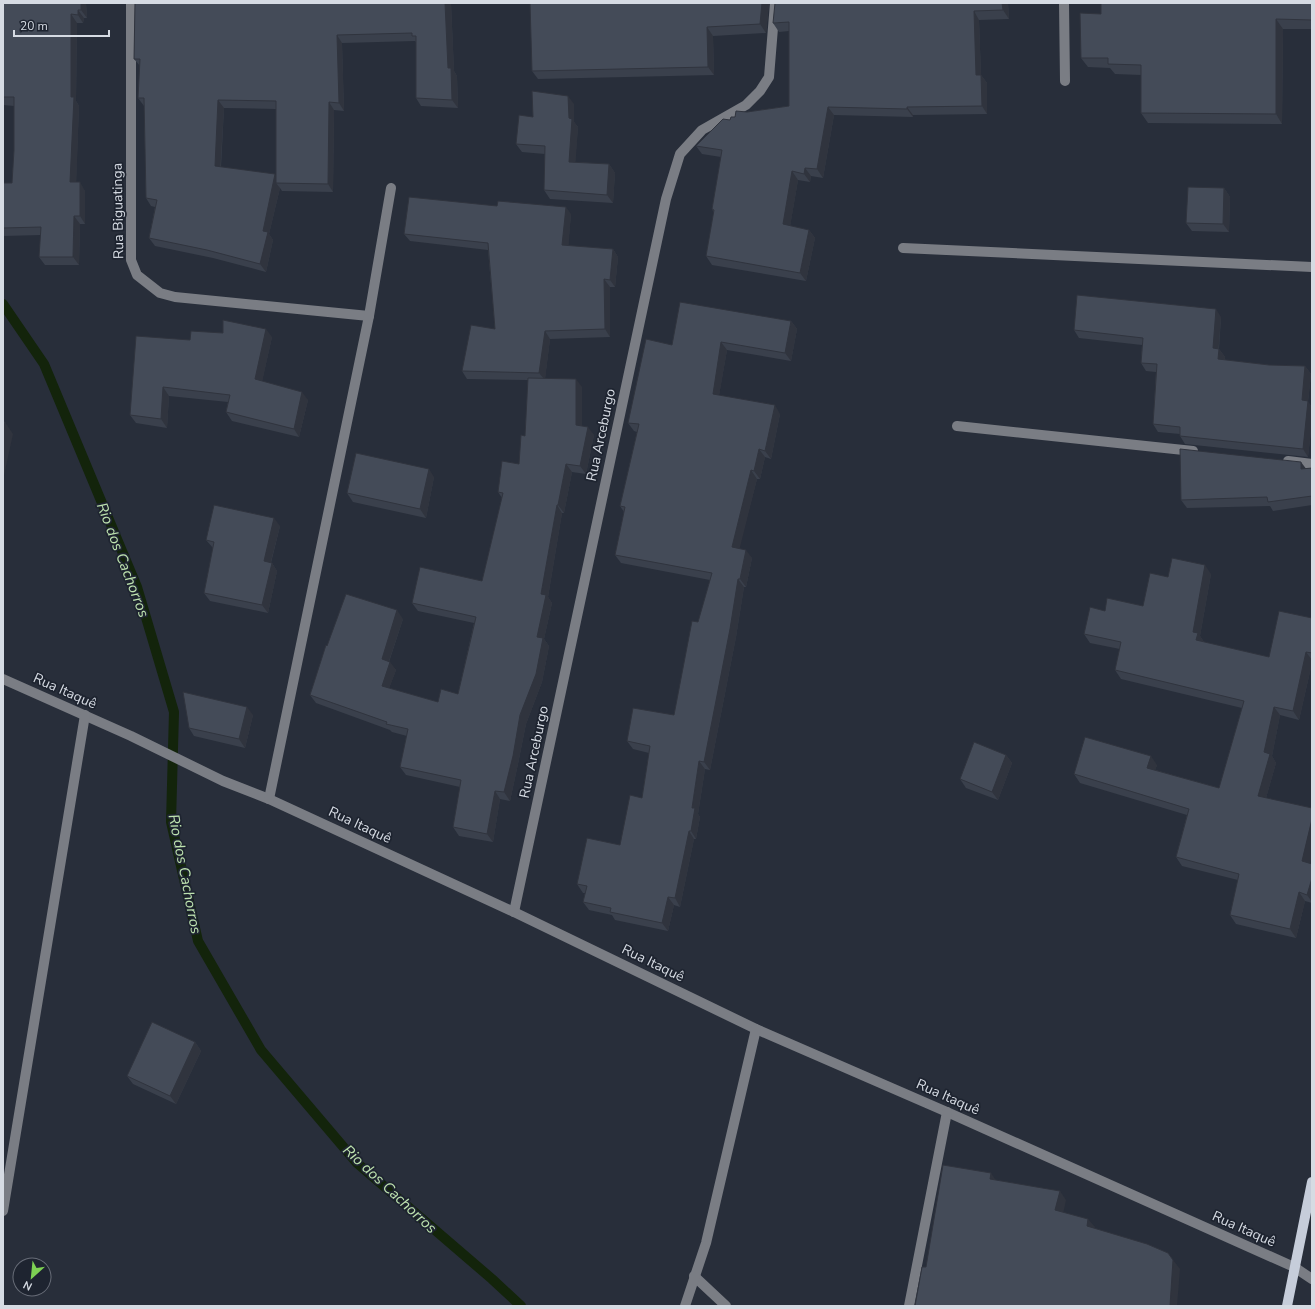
<svg xmlns="http://www.w3.org/2000/svg" width="1315" height="1309" font-family="'Nunito Sans',sans-serif">
<rect width="100%" height="100%" fill="#282e3a"/>
<g fill="none" stroke-linecap="round" stroke-linejoin="round">
<polyline stroke="#13240b" stroke-width="10" points="3,304 44,364 137,587 174,712 171,822 198,941 261,1050 357,1163 492,1279 521,1306"/>
<g stroke="#7a7d84" stroke-width="10">
<polyline points="131,3 131,260 137,275 160,293 175,297 369,316"/>
<polyline points="1064,3 1065,81"/>
<polyline points="903,248 1312,267"/>
<polyline points="957,426 1193,451"/>
<polyline points="1288,461 1312,464"/>
<polyline points="3,679 131,736 223,781 269,799 514,912 756,1029 947,1112 1294,1267 1312,1279"/>
<polyline points="269,799 369,316 391,188"/>
<polyline points="514,912 666,199 680,154 702,130 746,105 760,91 769,77 775,3"/>
<polyline points="3,1211 85,715"/>
<polyline points="694,1276 726,1306"/>
<polyline points="685,1306 706,1243 756,1029"/>
<polyline points="909,1306 947,1112"/>
</g>
<polyline stroke="#c6cdda" stroke-width="10" points="1287,1306 1312,1182"/>
</g>
<g fill="#3a404c" fill-rule="evenodd">
<polygon points="3,3 86,3 87,18 84,18 83,23 77,23 76,101 79,106 76,182 85,191 85,224 80,224 79,265 45,265 39,257 41,235 3,236 3,183 12,183 14,150 14,106 3,105"/>
<path d="M135,3h316l3,68 3,5 1,32 -37,-2 -5,-8v-56l-1,-1 -73,2 2,68 -10,-1 -1,82 -51,-1 -2,-3 -11,46 4,6 -7,32 -53,-14 -58,-12 -6,-8 6,-31 -4,-1 -5,-8 -2,-92 -6,-8 2,-32 -6,-7zM224,108l52,1v66l-55,-8z"/>
<polygon points="769,3 766,33 713,36 714,75 538,79 532,71"/>
<polygon points="1008,3 1009,19 979,20 981,75 987,83 987,114 913,115 913,117 834,115 823,178 811,176 810,182 798,180 790,226 809,230 815,238 806,281 712,265 706,256 714,213 712,209 721,157 702,154 696,146 735,117 747,112 789,106 789,31 779,32 773,23"/>
<polygon points="1312,3 1312,29 1283,29 1282,124 1148,123 1141,113 1141,75 1115,74 1110,68 1088,67 1081,58 1101,14"/>
<polygon points="574,104 574,122 578,127 575,162 609,164 615,173 613,203 550,199 544,190 545,154 522,152 516,144 533,117"/>
<polygon points="1224,188 1230,197 1229,232 1192,231 1186,223"/>
<polygon points="571,214 568,246 613,249 618,257 615,287 610,287 610,337 550,339 545,378 582,387 582,426 594,435 586,474 572,472 564,513 562,513 548,597 552,603 544,639 549,646 542,682 526,724 518,764 510,801 500,799 493,842 459,836 453,827 460,787 406,775 400,767 407,736 392,732 390,730 316,703 310,695 327,646 403,619 389,662 396,670 389,688 438,702 458,694 474,623 418,611 412,603 482,581 502,498 498,492 519,464 525,436 528,380 467,379 462,371 495,329 488,250 410,241 404,234"/>
<polygon points="1221,317 1219,349 1225,357 1225,360 1269,365 1305,366 1311,374 1308,402 1312,407 1312,422 1308,457 1185,444 1180,436 1180,434 1158,432 1153,424 1156,372 1146,371 1141,363 1142,345 1079,338 1074,330"/>
<polygon points="791,321 797,329 791,361 727,350 719,395 780,414 771,459 765,457 760,479 757,479 739,548 752,558 746,587 744,587 736,637 710,770 705,769 698,814 700,817 696,839 694,839 680,907 674,905 668,931 615,920 612,915 589,910 583,902 585,893 583,893 577,884 620,845 642,798 649,753 633,749 627,741 674,715 710,580 621,563 615,555 624,512 620,506 637,432 634,431 628,423 672,345"/>
<polygon points="223,333 272,337 262,381 308,400 299,437 232,421 226,412 228,402 169,396 167,428 136,423 130,415 190,340"/>
<polygon points="1306,468 1312,468 1312,505 1273,511 1270,506 1187,508 1181,500"/>
<polygon points="434,477 426,518 353,502 347,493"/>
<polygon points="280,526 271,563 272,563 277,571 268,613 210,601 204,593 213,548 206,540"/>
<polygon points="1211,574 1200,636 1204,642 1269,657 1312,618 1312,663 1299,720 1280,715 1272,756 1276,763 1266,798 1310,864 1312,864 1312,903 1305,901 1296,938 1236,924 1230,915 1238,880 1182,866 1176,857 1187,815 1080,783 1074,774 1157,765 1155,770 1219,788 1242,708 1121,679 1115,670 1120,649 1090,643 1084,634 1105,611 1143,606 1168,577"/>
<polygon points="253,715 245,748 194,736 189,728"/>
<polygon points="1006,755 1012,763 998,800 966,788 960,779"/>
<polygon points="195,1042 201,1051 176,1104 133,1084 127,1076"/>
</g>
<g fill="#30343e">
<polygon points="81,3 86,3 87,18 81,10"/>
<polygon points="445,3 451,3 454,71 457,76 458,108 452,100 448,68"/>
<polygon points="762,3 769,3 766,33 760,24"/>
<polygon points="1002,3 1008,3 1009,19 1003,10"/>
<polygon points="78,10 84,18 83,23 78,15"/>
<polygon points="974,11 979,20 981,75 987,83 987,114 982,106 976,75"/>
<polygon points="71,14 77,23 76,101 79,106 76,191 70,182"/>
<polygon points="1276,19 1283,29 1282,124 1276,114"/>
<polygon points="707,27 713,36 714,75 708,67"/>
<polygon points="337,35 342,43 344,111 339,103"/>
<polygon points="568,96 574,104 574,122 578,127 575,170 569,162"/>
<polygon points="218,100 224,108 220,174 215,166"/>
<polygon points="329,102 334,110 333,192 328,184"/>
<polygon points="828,107 834,115 823,178 817,169"/>
<polygon points="907,107 913,115 913,117 907,109"/>
<polygon points="609,164 615,173 613,203 607,195"/>
<polygon points="805,168 811,176 810,182 804,174"/>
<polygon points="792,171 798,180 789,233 783,224"/>
<polygon points="275,174 281,182 276,183 280,188 269,234 273,240 266,272 260,264 263,231"/>
<polygon points="80,182 85,191 85,224 80,216"/>
<polygon points="1224,188 1230,197 1229,232 1223,224"/>
<polygon points="566,207 571,214 568,253 562,245"/>
<polygon points="74,216 80,224 79,265 73,257"/>
<polygon points="809,230 815,238 806,281 800,273"/>
<polygon points="613,249 618,257 615,287 610,280"/>
<polygon points="604,279 610,287 610,337 605,329"/>
<polygon points="1216,309 1221,317 1218,356 1213,348"/>
<polygon points="791,321 797,329 791,361 785,353"/>
<polygon points="266,329 272,337 261,387 255,379"/>
<polygon points="545,331 550,339 545,380 539,373"/>
<polygon points="721,342 727,350 718,402 713,394"/>
<polygon points="1219,349 1225,357 1224,367 1218,359"/>
<polygon points="1305,366 1311,374 1308,402 1312,407 1312,422 1308,457 1303,449 1302,400"/>
<polygon points="576,379 582,387 582,433 576,425"/>
<polygon points="163,387 169,396 167,428 161,419"/>
<polygon points="302,392 308,400 299,437 294,429"/>
<polygon points="775,405 780,414 771,459 765,451"/>
<polygon points="5,422 13,434 3,480 3,430"/>
<polygon points="588,427 594,435 586,474 580,466"/>
<polygon points="759,449 765,457 760,479 754,471"/>
<polygon points="1301,462 1307,470 1301,469"/>
<polygon points="566,464 572,472 564,513 558,505"/>
<polygon points="429,469 434,477 426,518 420,509"/>
<polygon points="751,470 757,479 738,555 732,547"/>
<polygon points="557,505 562,513 548,597 552,603 544,639 549,646 542,682 526,724 518,764 510,801 504,792 537,637 541,594"/>
<polygon points="274,518 280,526 269,569 264,561"/>
<polygon points="746,550 752,558 746,587 740,579"/>
<polygon points="272,563 277,571 268,613 262,605"/>
<polygon points="1205,565 1211,574 1200,636 1204,642 1196,640 1193,632"/>
<polygon points="738,579 744,587 736,637 710,770 704,762"/>
<polygon points="397,610 403,619 387,667 382,659"/>
<polygon points="1306,652 1312,660 1312,663 1299,720 1293,711"/>
<polygon points="390,662 396,670 387,694 382,686"/>
<polygon points="247,707 253,715 245,748 239,739"/>
<polygon points="1274,707 1280,715 1272,756 1276,763 1264,805 1258,796 1264,752"/>
<polygon points="1006,755 1012,763 998,800 992,792"/>
<polygon points="1151,756 1157,765 1153,777 1147,768"/>
<polygon points="699,761 705,769 698,814 700,817 696,839 691,831 692,808"/>
<polygon points="495,791 500,799 493,842 487,834"/>
<polygon points="1312,819 1312,855 1309,870 1302,861"/>
<polygon points="689,831 694,839 680,907 675,898"/>
<polygon points="1312,878 1312,902 1307,895"/>
<polygon points="1299,892 1305,901 1296,938 1290,929"/>
<polygon points="668,897 674,905 668,931 662,923"/>
<polygon points="195,1042 201,1051 176,1104 170,1096"/>
<polygon points="991,1173 997,1182 990,1179"/>
<polygon points="1060,1191 1066,1200 1062,1219 1055,1210"/>
<polygon points="1088,1219 1095,1227 1093,1235 1087,1226"/>
<polygon points="1173,1260 1180,1269 1177,1306 1170,1306"/>
</g>
<g fill="#444b58" stroke="#30343e">
<polygon points="3,3 81,3 81,10 78,10 78,15 71,14 71,97 74,97 70,182 80,182 80,216 74,216 73,257 39,257 41,227 3,228 3,183 12,183 14,150 14,97 3,97"/>
<polygon points="135,3 445,3 448,68 451,68 452,100 416,98 416,36 412,36 412,33 337,35 339,103 329,102 328,184 276,183 276,101 218,100 215,166 275,174 263,231 268,232 260,264 207,250 149,238 157,200 146,198 144,98 138,98 140,59 134,59"/>
<polygon points="530,3 762,3 760,24 707,27 708,67 532,71"/>
<polygon points="775,3 1002,3 1003,10 974,11 976,75 981,75 982,106 907,107 907,109 828,107 817,169 805,168 804,174 792,171 783,224 809,230 800,273 706,256 714,210 712,209 722,150 696,146 723,119 730,120 731,117 735,117 736,111 747,112 789,106 789,22 773,23"/>
<polygon points="1101,3 1312,3 1312,20 1276,19 1276,114 1141,113 1141,65 1108,64 1108,58 1081,58 1080,13 1101,14"/>
<polygon points="532,91 568,96 569,118 572,119 569,162 609,164 607,195 544,190 545,146 516,144 519,115 533,117"/>
<polygon points="1188,187 1224,188 1223,224 1186,223"/>
<polygon points="409,197 497,206 498,201 566,207 562,245 613,249 610,280 604,279 605,329 545,331 539,373 462,371 471,325 495,329 488,243 404,234"/>
<polygon points="1077,295 1216,309 1213,348 1219,349 1218,359 1269,365 1305,366 1302,400 1308,401 1303,449 1180,436 1180,427 1153,424 1157,364 1141,363 1143,338 1074,330"/>
<polygon points="680,302 791,321 785,353 721,342 713,394 775,405 765,451 759,449 754,471 751,470 732,547 746,550 740,579 738,579 730,629 704,762 699,761 692,808 695,808 691,831 689,831 675,898 668,897 662,923 610,912 611,908 583,902 587,886 577,884 587,838 620,845 630,795 642,798 650,746 627,741 633,708 674,715 692,621 698,622 712,573 615,555 625,507 620,506 639,424 628,423 646,339 672,345"/>
<polygon points="223,320 266,329 255,379 302,392 294,429 226,412 230,395 163,387 161,419 130,415 136,336 190,340 191,331 223,333"/>
<polygon points="528,378 576,379 576,425 588,427 580,466 566,464 558,505 557,505 541,594 546,595 537,637 543,638 536,674 520,715 513,756 504,792 495,791 487,834 453,827 461,780 400,767 408,729 386,724 387,722 310,695 326,645 327,646 346,594 397,610 382,659 390,662 382,686 438,702 441,689 458,694 476,617 412,603 420,567 482,581 503,493 498,492 502,461 519,464 521,435 525,436"/>
<polygon points="3,422 5,422 3,430"/>
<polygon points="1180,449 1301,462 1301,469 1312,468 1312,496 1268,502 1267,497 1181,500"/>
<polygon points="356,453 429,469 420,509 347,493"/>
<polygon points="214,505 274,518 264,561 272,563 262,605 204,593 214,542 206,540"/>
<polygon points="1172,558 1205,565 1193,632 1198,633 1196,640 1269,657 1279,611 1312,618 1312,653 1306,652 1293,711 1274,707 1264,752 1270,754 1258,796 1312,808 1312,819 1302,861 1312,864 1312,878 1307,895 1299,892 1290,929 1230,915 1239,874 1176,857 1189,809 1074,774 1085,737 1151,756 1147,768 1219,788 1244,701 1115,670 1121,642 1084,634 1090,607 1105,611 1107,598 1143,606 1150,573 1168,577"/>
<polygon points="183,692 247,707 239,739 189,728"/>
<polygon points="974,742 1006,755 992,792 960,779"/>
<polygon points="152,1022 195,1042 170,1096 127,1076"/>
<polygon points="943,1165 991,1173 990,1179 1060,1191 1055,1210 1088,1219 1087,1226 1147,1244 1168,1253 1173,1260 1170,1306 915,1306 922,1267 926,1267"/>
</g>
<g text-anchor="middle" dominant-baseline="central" stroke-width="3.5" stroke-linejoin="round" paint-order="stroke">
<g font-size="14" fill="#d6dbe3" stroke="#1e2430">
<text transform="translate(118 211) rotate(-91)">Rua Biguatinga</text>
<text transform="translate(601 435) rotate(-78)">Rua Arceburgo</text>
<text transform="translate(65 691) rotate(24)">Rua Itaquê</text>
<text transform="translate(534 752) rotate(-78)">Rua Arceburgo</text>
<text transform="translate(360 825) rotate(25)">Rua Itaquê</text>
<text transform="translate(653 963) rotate(26)">Rua Itaquê</text>
<text transform="translate(948 1097) rotate(24)">Rua Itaquê</text>
<text transform="translate(1244 1229) rotate(24)">Rua Itaquê</text>
</g>
<g font-size="15" font-style="italic" fill="#bee3af" stroke="#1e2430">
<text transform="translate(123 560) rotate(69)">Rio dos Cachorros</text>
<text transform="translate(185 874) rotate(79)">Rio dos Cachorros</text>
<text transform="translate(390 1189) rotate(43)">Rio dos Cachorros</text>
</g>
</g>
<rect width="1315" height="1309" fill="none" stroke="#d6dbe3" stroke-width="8"/>
<g transform="translate(32 1277) rotate(207)"><circle r="19" fill="#1e2430" stroke="#686d78"/>
<path d="M0-3L7 15L0 10L-7 15Z" fill="#7dd153"/>
<text y="-6" font-size="11" font-weight="bold" text-anchor="middle" fill="#d6dbe3">N</text>
</g>
<path d="M14 30v6h95v-6" fill="none" stroke="#d6dbe3" stroke-width="2"/>
<text x="20" y="30" font-size="12" fill="#d6dbe3" stroke="#1e2430" stroke-width="3" paint-order="stroke">20 m</text>
</svg>
